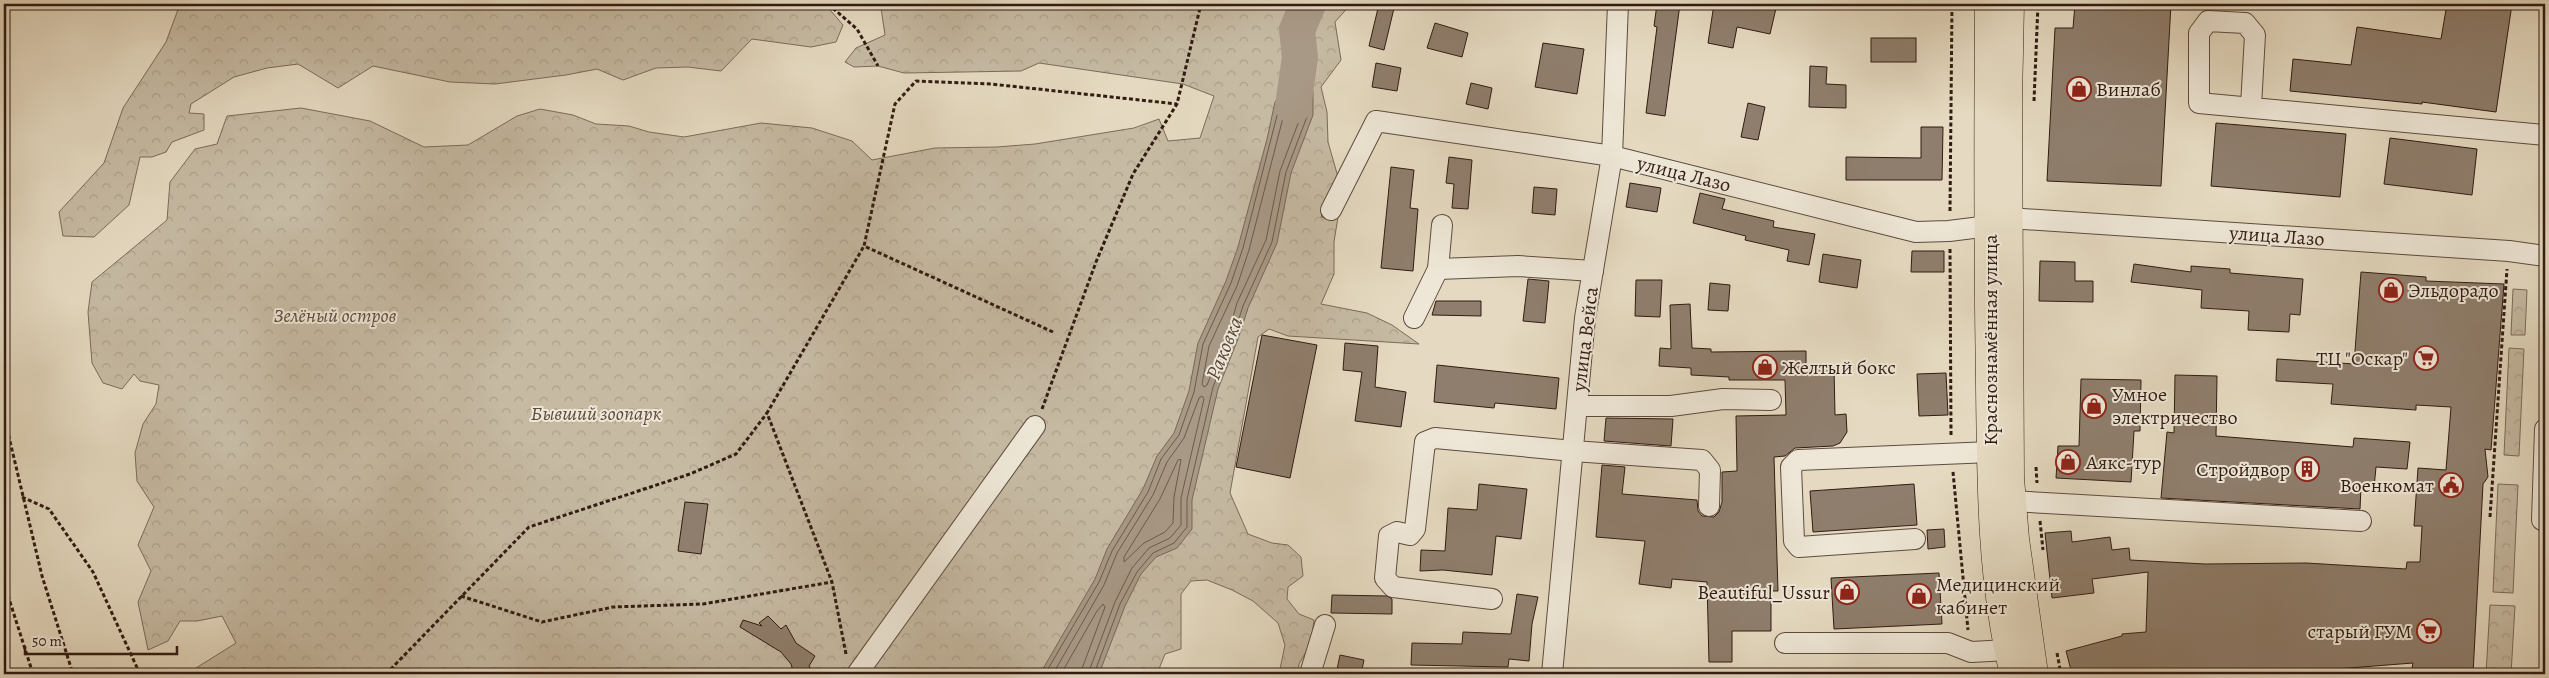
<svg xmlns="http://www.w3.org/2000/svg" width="2549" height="678" font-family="Alegreya,serif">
<defs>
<pattern id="forest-crowns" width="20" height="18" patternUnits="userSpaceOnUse" patternTransform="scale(1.25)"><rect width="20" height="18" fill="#c6baa3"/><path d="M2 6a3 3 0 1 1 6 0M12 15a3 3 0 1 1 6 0" fill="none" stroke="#ab9f8b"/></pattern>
</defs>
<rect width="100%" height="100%" fill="#e5dac1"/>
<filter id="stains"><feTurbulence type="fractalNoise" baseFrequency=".004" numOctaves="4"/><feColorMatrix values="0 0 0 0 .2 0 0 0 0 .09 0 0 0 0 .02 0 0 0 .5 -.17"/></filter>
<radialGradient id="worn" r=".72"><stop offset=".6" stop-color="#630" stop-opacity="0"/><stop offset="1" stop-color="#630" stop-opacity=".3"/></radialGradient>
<g fill="url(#forest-crowns)" stroke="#7c6a5b">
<polygon points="180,4 825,4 843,25 836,42 811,47 752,39 721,71 688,67 656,68 623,80 597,69 566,75 495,84 450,82 373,66 338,88 298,64 267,68 234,77 191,104 189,113 204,114 204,130 172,142 166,152 152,157 140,157 129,205 94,237 63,236 59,212 104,163 123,108 166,42"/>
<polygon points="871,4 1351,4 1335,22 1341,60 1321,87 1327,112 1328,142 1338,177 1321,217 1338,217 1334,242 1334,274 1321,304 1367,313 1392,325 1419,344 1288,336 1269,329 1258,337 1230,493 1248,534 1272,543 1288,545 1301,557 1303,576 1288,587 1287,599 1299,614 1314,620 1311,643 1299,664 1298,674 1279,674 1285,645 1278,623 1253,601 1232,590 1207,580 1191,581 1181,594 1181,649 1165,654 1157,674 198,674 196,668 236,643 222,616 197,621 180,621 168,641 148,650 138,602 151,571 138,545 154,507 137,481 135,453 143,424 156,404 159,385 140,381 134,374 122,389 103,383 92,363 88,312 92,282 167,220 170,182 195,149 217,144 227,116 301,108 370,121 424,147 468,145 517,116 540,109 573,115 596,124 629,126 649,132 684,137 761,123 812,128 852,141 872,160 935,148 997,147 1035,144 1134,128 1159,119 1168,141 1200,138 1214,96 1183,84 1039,63 1021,71 904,73 878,66 854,67 845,62 856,48 885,35 881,8"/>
<polygon points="2513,289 2527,290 2525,335 2511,335"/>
<polygon points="2509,348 2524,349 2519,456 2504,455"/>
<polygon points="2498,484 2518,485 2513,593 2493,592"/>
<polygon points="2490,605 2515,606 2511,674 2486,674"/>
</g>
<g fill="#a89986" stroke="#786758">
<polygon points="1302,4 1318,4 1313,24 1304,35 1292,22"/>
<polygon points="1300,57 1306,62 1313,92 1313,115 1291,173 1277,243 1248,308 1238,339 1218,389 1192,500 1192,529 1177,548 1156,557 1141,574 1125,606 1099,674 1040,674 1095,579 1107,549 1143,489 1157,456 1174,433 1189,391 1198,343 1226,281 1238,247 1267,139 1275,102 1290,80"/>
</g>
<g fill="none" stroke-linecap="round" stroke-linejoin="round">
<g stroke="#6c5a4c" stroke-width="1">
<polyline points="1306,4 1298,21 1302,27 1309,21 1313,4"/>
<polygon points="1299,90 1301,94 1302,113 1280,171 1266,240 1237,303 1228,335 1207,385 1204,387 1202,384 1209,346 1237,286 1249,250 1286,106"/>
<polygon points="1181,460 1174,497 1173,523 1165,532 1144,543 1124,562 1124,557 1160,499 1178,460"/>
<polyline points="1045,674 1099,582 1112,551 1148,492 1161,459 1179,435 1194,392 1203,344 1231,283 1243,248 1280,104 1302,72 1308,93 1308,114 1286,172 1272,242 1243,306 1233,337 1213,387 1187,499 1187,527 1174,543 1153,553 1137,572 1120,604 1094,674"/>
<polyline points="1053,674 1104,585 1117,553 1153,495 1167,462 1184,438 1199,398 1202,396 1204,399 1181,498 1181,525 1170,538 1149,548 1132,568 1115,602 1088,674"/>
<polyline points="1061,674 1097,611 1103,604 1105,607 1080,674"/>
</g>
<polyline stroke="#a89986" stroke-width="36" points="1293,106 1300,57 1297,30 1308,4"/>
</g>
<g fill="#8f7e6d" stroke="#311b13">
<polygon points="1379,4 1395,4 1384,50 1369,46"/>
<polygon points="1657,4 1680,4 1665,116 1646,113 1657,27 1654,26"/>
<polygon points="1714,4 1777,4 1770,34 1737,27 1733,48 1708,43"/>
<polygon points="2075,4 2171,4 2161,186 2047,181 2055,28 2073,28"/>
<polygon points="2447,4 2512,4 2496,112 2422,102 2422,104 2290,91 2293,59 2351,65 2357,27 2441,39"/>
<polygon points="1435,23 1468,33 1462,57 1427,48"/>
<rect x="1871" y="38" width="45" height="24"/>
<polygon points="1543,43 1584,49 1577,94 1535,87"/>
<polygon points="1376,63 1401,68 1397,91 1372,87"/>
<polygon points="1810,66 1827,67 1826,84 1846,85 1846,108 1809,107"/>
<polygon points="1471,83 1492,88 1488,109 1466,104"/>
<polygon points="1748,103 1765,107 1758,140 1741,137"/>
<polygon points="2216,123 2346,134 2340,197 2211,186"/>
<polygon points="1921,127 1943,127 1942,180 1846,180 1846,157 1921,158"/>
<polygon points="2390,138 2477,149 2472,195 2384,184"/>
<polygon points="1449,157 1472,160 1468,209 1452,208 1454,184 1446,183"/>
<polygon points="1391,167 1414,170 1410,208 1418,209 1413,271 1381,268"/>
<polygon points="1630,183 1661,188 1657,212 1626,207"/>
<polygon points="1534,187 1557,189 1555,215 1532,213"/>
<polygon points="1700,193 1725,199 1722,209 1774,221 1773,227 1815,234 1809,265 1787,261 1789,250 1745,240 1746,236 1693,223"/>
<polygon points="1912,251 1944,251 1944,272 1911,272"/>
<polygon points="1823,254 1861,260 1857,288 1819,282"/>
<polygon points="2040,261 2075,262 2075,281 2093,281 2093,302 2039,301"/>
<polygon points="2134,264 2191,272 2191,266 2230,269 2230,273 2303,279 2300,315 2290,314 2289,332 2248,330 2249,311 2201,308 2202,290 2131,282"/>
<polygon points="2361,272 2426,277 2426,281 2504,284 2491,450 2485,449 2488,477 2483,484 2473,674 2411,674 2413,663 2272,674 2072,674 2066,651 2122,636 2122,634 2146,632 2148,572 2092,579 2094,593 2052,598 2045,533 2071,531 2072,542 2110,537 2112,550 2129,548 2130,560 2205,564 2306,563 2406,569 2407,562 2420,562 2422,526 2414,526 2418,468 2446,470 2451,407 2416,405 2416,410 2331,404 2333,384 2276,381 2277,359 2354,364"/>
<polygon points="1528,279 1549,281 1545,323 1523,321"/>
<polygon points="1636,280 1662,280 1660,317 1635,316"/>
<polygon points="1710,283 1730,285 1728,311 1708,310"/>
<polygon points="1436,301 1481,301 1481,316 1432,315"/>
<polygon points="1690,304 1692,348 1711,349 1711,352 1806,351 1806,367 1834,367 1835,415 1846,414 1847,432 1840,443 1833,446 1795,448 1785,456 1774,457 1778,591 1771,591 1771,631 1732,631 1732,662 1709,662 1707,582 1672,579 1671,588 1639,584 1645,541 1596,537 1602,465 1625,467 1622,494 1697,500 1698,511 1702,516 1714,517 1719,512 1722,502 1722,472 1737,471 1736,416 1786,415 1785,380 1729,380 1729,377 1691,375 1691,368 1659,366 1660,348 1671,349 1670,305"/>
<polygon points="1262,335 1317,345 1290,478 1236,467"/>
<polygon points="1345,343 1378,346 1375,387 1406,392 1401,427 1355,421 1362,372 1343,370"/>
<polygon points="1437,365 1559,378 1556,409 1495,403 1494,408 1434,402"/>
<polygon points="1946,373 1948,415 1919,416 1917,374"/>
<polygon points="2175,375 2217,376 2216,436 2353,447 2354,438 2410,442 2407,469 2376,467 2374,488 2361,487 2360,509 2161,498 2167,432 2174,433"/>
<polygon points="2081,379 2141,380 2140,431 2134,431 2131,482 2056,478 2058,446 2079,446"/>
<polygon points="1606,418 1673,419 1671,446 1604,441"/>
<polygon points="1479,484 1527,489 1521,539 1496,536 1492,575 1443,570 1420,571 1421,550 1445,551 1448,508 1477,510"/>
<polygon points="1914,484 1917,525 1813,532 1810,491"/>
<polygon points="685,502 708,504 701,554 678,551"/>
<polygon points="1944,529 1945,547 1928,549 1927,530"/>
<polygon points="1939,573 1942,624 1834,629 1831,578"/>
<polygon points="1517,594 1538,597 1532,624 1529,661 1509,659 1508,667 1411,665 1412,643 1462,644 1463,632 1511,634"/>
<polygon points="1332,595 1387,596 1392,599 1392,614 1331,613"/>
<polygon points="768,616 781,629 786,625 796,643 815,656 809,666 814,674 794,674 791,664 781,652 740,627 743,620 762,626 759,623"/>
<polygon points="1340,655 1364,660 1361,674 1336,674"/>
</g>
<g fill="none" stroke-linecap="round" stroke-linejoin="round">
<defs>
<g id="minor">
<polyline points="2251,106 2255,35 2245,23 2208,21 2199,33 2199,103 2545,135"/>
<polyline points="1331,210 1376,121 1612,156 1916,232 1949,231 1989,226"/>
<polyline points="2008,218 2509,251 2545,256"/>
<polyline points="1438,269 1518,266 1593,271"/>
<polyline points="1414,318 1438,269 1442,225"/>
<polyline points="1577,406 1671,406 1723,399 1771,400"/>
<polyline points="2012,501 2361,521"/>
<polyline points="2542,520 2545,429"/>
<polyline points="1915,539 1799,547 1794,541 1791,467 1798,460 1991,452"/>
<polyline points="1492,599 1393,587 1385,578 1389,536 1397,532 1410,535 1415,529 1425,442 1435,438 1573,451 1702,460 1710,470 1709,506"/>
<polyline points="1785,643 1948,643 1971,652 2008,650"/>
<polyline points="857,674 1035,426"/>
<polyline points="1310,674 1325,625"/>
<polyline points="1552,674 1585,318 1612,156 1618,4"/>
</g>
<g id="highway">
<path d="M1989,4c-1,127 -1,254 1,381 1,96 1,195 24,289"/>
<polyline points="2010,4 2008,101 2010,478 2015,539 2034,674"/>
</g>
</defs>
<use href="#minor" stroke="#5e4b3e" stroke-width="22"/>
<use href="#highway" stroke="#311b13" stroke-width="29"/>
<g stroke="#311b13" stroke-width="3" stroke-dasharray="4 2.5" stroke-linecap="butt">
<polyline points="828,4 857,29 878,66"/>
<polyline points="4,8 4,4"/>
<polyline points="2034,101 2038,4"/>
<polyline points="1950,211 1952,4"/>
<polyline points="1950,249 1951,436"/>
<polyline points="1053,332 864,246 895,104 916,81 991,84 1177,104"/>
<polyline points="1042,409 1096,262 1133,174 1177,104 1201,4"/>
<polyline points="4,416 42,576 73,674"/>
<polyline points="2036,467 2037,483"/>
<polyline points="1953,472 1968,630"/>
<polyline points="22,497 49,509 93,572 140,674"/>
<polyline points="2490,517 2507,269"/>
<polyline points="2040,521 2043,550"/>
<polyline points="4,583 33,674"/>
<polyline points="461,596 542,622 613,607 703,604 832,582"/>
<polyline points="2057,653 2061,674"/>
<polyline points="846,654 832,582 767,413 864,246"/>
<polyline points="386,674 529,527 690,474 736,454 767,413"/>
</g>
<use href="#minor" stroke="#eee7d7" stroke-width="20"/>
<use href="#highway" stroke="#e5dac1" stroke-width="28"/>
</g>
<defs>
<symbol id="shop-ring" viewBox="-11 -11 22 22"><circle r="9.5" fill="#eee7d7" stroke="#8f2418" stroke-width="1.5"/><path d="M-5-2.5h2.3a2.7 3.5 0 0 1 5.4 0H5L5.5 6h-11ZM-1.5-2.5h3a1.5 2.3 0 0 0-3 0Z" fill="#8f2418"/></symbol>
<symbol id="supermarket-ring" viewBox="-11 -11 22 22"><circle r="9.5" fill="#eee7d7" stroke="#8f2418" stroke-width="1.5"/><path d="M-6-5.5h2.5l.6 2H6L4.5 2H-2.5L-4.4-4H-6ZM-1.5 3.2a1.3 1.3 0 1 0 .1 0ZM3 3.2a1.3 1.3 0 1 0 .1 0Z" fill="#8f2418"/></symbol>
<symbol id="building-ring" viewBox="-11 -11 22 22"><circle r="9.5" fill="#eee7d7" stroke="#8f2418" stroke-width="1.5"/><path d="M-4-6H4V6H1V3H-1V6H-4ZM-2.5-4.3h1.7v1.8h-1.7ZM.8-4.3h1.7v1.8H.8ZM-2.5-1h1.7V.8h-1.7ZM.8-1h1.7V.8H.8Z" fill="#8f2418"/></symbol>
<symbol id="civic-ring" viewBox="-11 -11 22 22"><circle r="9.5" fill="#eee7d7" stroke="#8f2418" stroke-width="1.5"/><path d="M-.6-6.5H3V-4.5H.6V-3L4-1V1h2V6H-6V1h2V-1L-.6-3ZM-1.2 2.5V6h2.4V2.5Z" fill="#8f2418"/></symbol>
</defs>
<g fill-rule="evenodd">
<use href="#shop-ring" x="2065" y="75" width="28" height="28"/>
<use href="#shop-ring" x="2377" y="276" width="28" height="28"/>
<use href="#supermarket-ring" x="2412" y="344" width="28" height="28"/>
<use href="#shop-ring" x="1751" y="353" width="28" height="28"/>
<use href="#shop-ring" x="2080" y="392" width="28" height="28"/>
<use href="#shop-ring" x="2054" y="448" width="28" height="28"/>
<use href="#building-ring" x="2293" y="455" width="28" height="28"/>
<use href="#civic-ring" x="2437" y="471" width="28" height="28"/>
<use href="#shop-ring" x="1833" y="578" width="28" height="28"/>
<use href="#shop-ring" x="1905" y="582" width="28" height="28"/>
<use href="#supermarket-ring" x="2415" y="617" width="28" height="28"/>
</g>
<g text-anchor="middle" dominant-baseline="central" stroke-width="4" stroke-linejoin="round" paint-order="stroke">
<g font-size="20" fill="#311b13" stroke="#eee7d7" text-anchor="start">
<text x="2096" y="89">Винлаб</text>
<text x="2408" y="290">Эльдорадо</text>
<text x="2408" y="358" text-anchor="end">ТЦ "Оскар"</text>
<text x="1782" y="367">Желтый бокс</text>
<text x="2112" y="394">Умное<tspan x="2112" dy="23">электричество</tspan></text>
<text x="2086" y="462">Аякс-тур</text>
<text x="2290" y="469" text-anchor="end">Стройдвор</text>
<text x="2434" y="485" text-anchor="end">Военкомат</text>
<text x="1936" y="584">Медицинский<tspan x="1936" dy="23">кабинет</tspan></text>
<text x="1830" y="592" text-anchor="end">Beautiful_Ussur</text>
<text x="2412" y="631" text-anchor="end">старый ГУМ</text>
</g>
<g font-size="20" fill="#311b13" stroke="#eee7d7">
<text transform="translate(1684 174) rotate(14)">улица Лазо</text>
<text transform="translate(2277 236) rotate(4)">улица Лазо</text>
<text transform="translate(1585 339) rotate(-83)">улица Вейса</text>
<text transform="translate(1990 340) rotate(-90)">Краснознамённая улица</text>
</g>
<g font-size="20" font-style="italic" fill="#5e4b3e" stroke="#eee7d7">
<text x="335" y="315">Зелёный остров</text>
<text x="596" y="413">Бывший зоопарк</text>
</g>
<g font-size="21" font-style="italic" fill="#5b473b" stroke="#eee7d7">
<text transform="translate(1224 348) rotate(-68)">Раковка</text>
</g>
</g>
<rect width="2549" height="678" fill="none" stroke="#e5dac1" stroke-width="20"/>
<rect x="5" y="5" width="2539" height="668" fill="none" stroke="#311b13" stroke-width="2.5"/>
<rect x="10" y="10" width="2529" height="658" fill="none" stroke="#311b13"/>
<path d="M25 646v8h152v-8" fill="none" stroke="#311b13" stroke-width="2.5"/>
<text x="32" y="646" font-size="15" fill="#311b13" stroke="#eee7d7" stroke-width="4" paint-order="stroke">50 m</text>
<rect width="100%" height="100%" filter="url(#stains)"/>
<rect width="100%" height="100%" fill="url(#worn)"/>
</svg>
